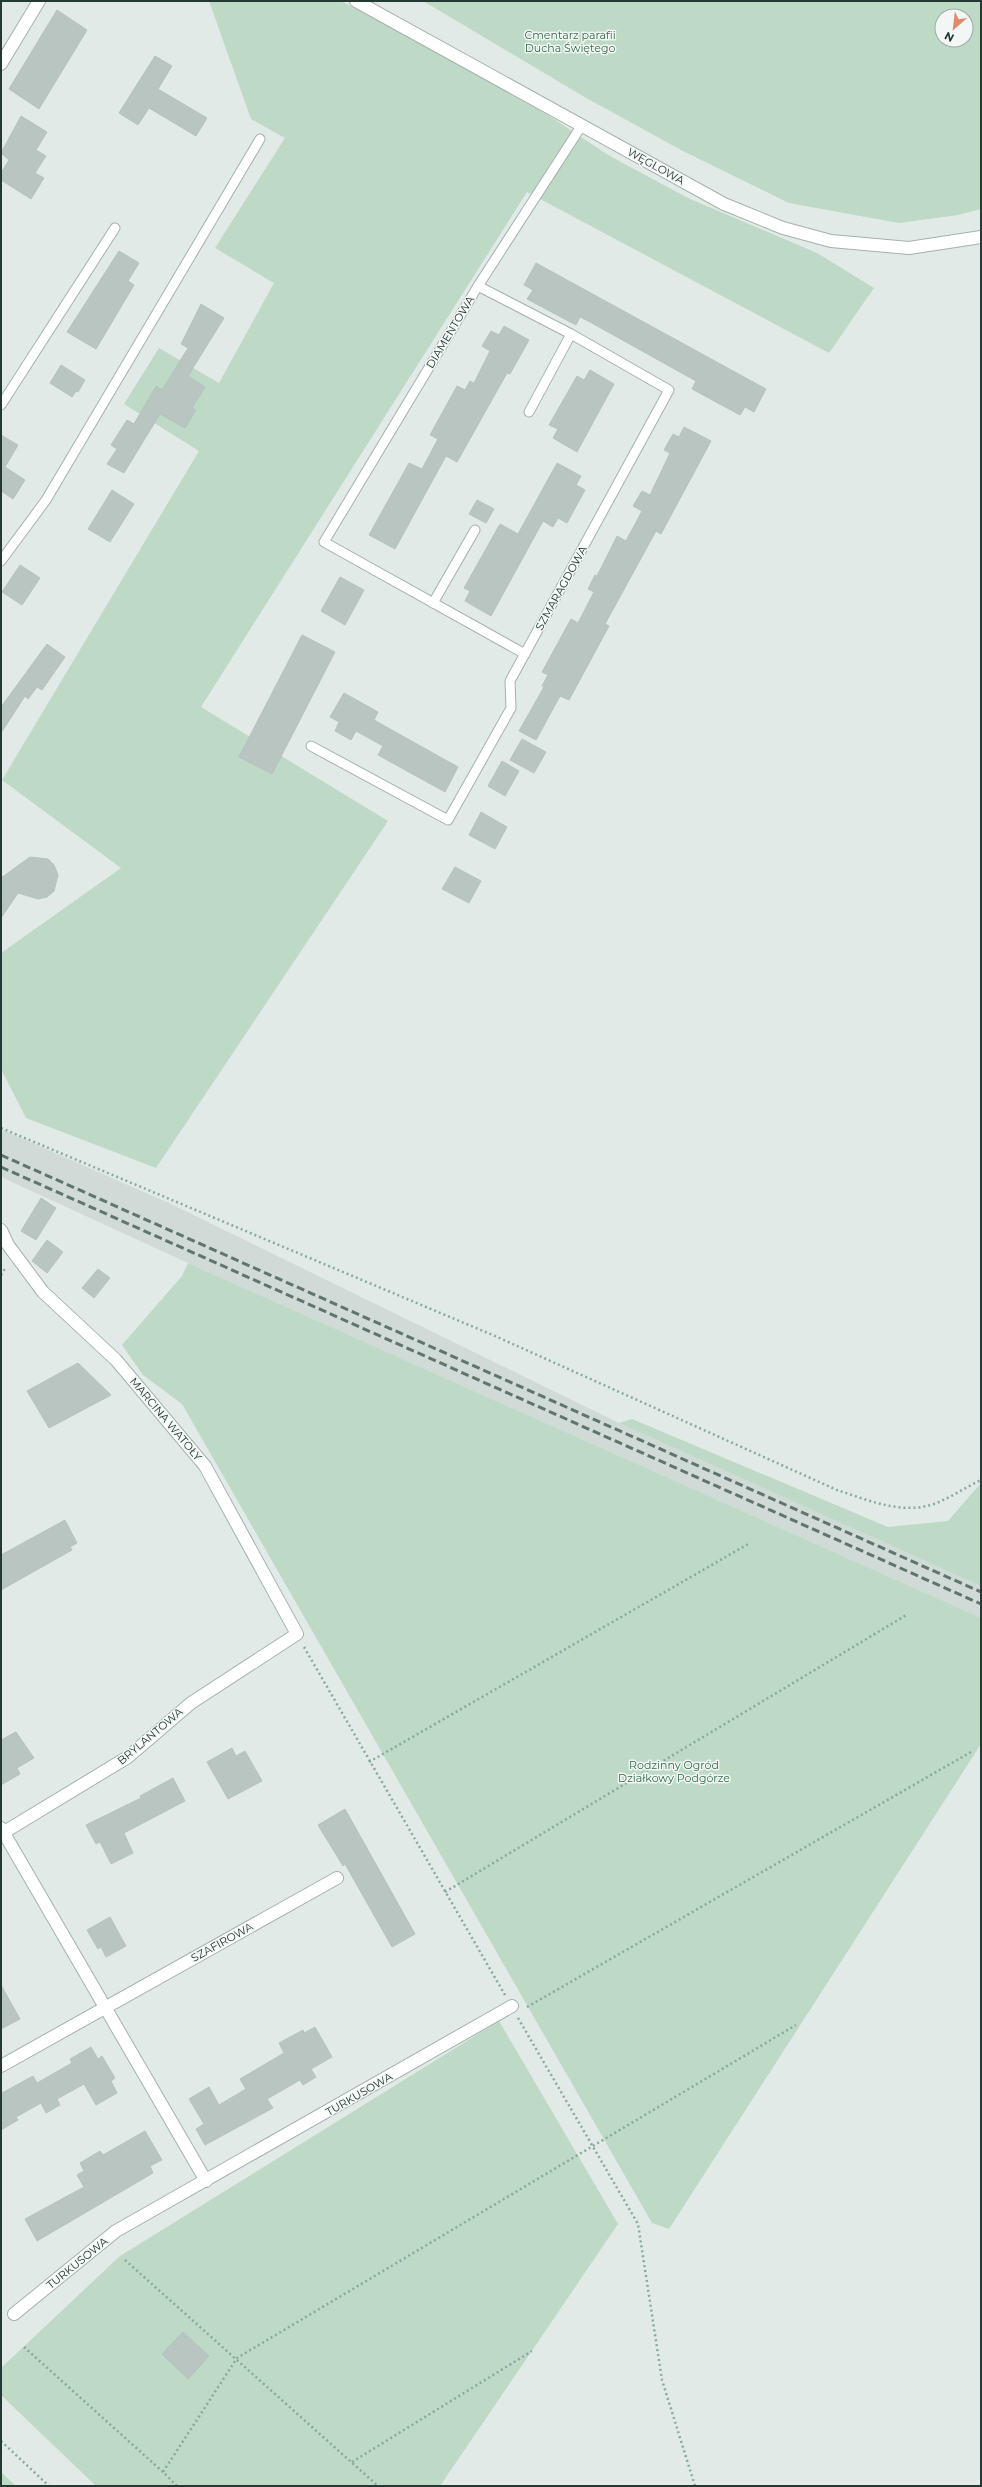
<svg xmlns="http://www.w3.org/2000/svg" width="982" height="2487" font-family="Montserrat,sans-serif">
<rect width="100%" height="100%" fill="#e2eae7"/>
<polygon fill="#d0dad6" points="3,1130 169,1203 619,1423 981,1586 981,1618 188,1263 1,1177 1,1136"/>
<g fill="#bed9c6" fill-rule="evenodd">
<polygon points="209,1 341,1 518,95 608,155 688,198 817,253 874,288 829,353 527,192 201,707 388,821 156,1168 26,1118 1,1069 1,953 121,868 2,780 199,451 124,404 159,348 219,383 274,283 215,248 285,138 251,119"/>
<path d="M423,1h558v208l-23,6 -59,8 -110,-20 -106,-52 -95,-52zM942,16h24v24h-24z"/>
<polygon points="188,1263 981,1618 981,1744 669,2229 652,2223 182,1404 143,1375 122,1345 182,1276"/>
<polygon points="632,1419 888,1527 948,1521 981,1483 981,1586 619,1423"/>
<polygon points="499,2021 618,2224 440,2486 96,2486 1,2395 1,2368 120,2256"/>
<polygon points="1,2472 16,2486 1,2486"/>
</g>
<g fill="#b8c5c0" stroke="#b5c3be">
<polygon points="57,10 87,30 39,109 9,89"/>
<polygon points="155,56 172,66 158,89 207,118 196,136 149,108 138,125 119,113"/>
<polygon points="21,116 47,132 36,150 46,156 35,173 44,178 31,199 1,180 1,173 9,160 1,153"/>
<polygon points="119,251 139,263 128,281 134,285 96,349 67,332"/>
<polygon points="536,263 766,389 754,412 745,407 740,415 692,389 696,381 590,322 580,317 576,325 527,299 533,290 524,285"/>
<polygon points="201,304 224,318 188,376 205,387 192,408 196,410 185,428 160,414 124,473 107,464 117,449 111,445 127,420 134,424 156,386 162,390 188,348 181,344"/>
<polygon points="504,326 529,340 510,374 507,373 457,462 446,456 395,549 369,535 409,463 422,469 438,439 430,435 457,386 465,390 470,381 474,383 490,351 482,346 491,331 499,335"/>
<polygon points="61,365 85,380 78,392 76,391 72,397 50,383"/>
<polygon points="590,370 614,384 577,452 553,438 558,429 549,425 577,376 584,380"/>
<polygon points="684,427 711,441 661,534 656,531 605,624 609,626 569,700 560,696 536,740 519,731 544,687 542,686 548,675 542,672 571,619 578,623 594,592 588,589 595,575 597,576 617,536 626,541 642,511 633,506 642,491 650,495 670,453 664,450 673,434 679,437"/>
<polygon points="1,435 18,445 5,467 25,480 13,499 1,491"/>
<polygon points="557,463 581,476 576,485 585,490 567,523 558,518 553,527 543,521 491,616 465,601 470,591 464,588 500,524 518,534"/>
<polygon points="112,490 134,504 110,542 88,529"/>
<polygon points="477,500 494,509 486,523 469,514"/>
<polygon points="20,565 40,578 22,605 2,592"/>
<polygon points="340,577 364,590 345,625 321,611"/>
<polygon points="302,635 335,652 272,774 239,757"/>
<polygon points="47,644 65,657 42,690 37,687 28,699 25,696 1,733 1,707"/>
<polygon points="344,693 378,712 374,720 458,767 445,792 378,755 383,746 356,731 351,740 335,731 339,722 330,717"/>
<polygon points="522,739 546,752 534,773 510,760"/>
<polygon points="502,761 519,771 505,796 488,786"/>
<polygon points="481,812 507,827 495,849 469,835"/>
<polygon points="30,857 48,859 54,865 58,875 54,891 47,897 38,899 18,893 1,918 1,878"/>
<polygon points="455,867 481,881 469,903 442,889"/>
<polygon points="41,1198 56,1208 36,1240 21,1231"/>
<polygon points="47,1240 63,1252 47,1273 32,1261"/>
<polygon points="98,1269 110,1278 94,1298 82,1288"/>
<polygon points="78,1363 111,1395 49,1428 27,1391"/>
<polygon points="65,1520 77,1543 70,1547 72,1550 1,1590 1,1555"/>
<polygon points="16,1732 34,1758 17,1768 20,1774 1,1785 1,1740"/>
<polygon points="232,1748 236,1756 245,1751 262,1781 228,1799 207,1762"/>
<polygon points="173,1778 185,1801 124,1833 133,1853 111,1864 100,1842 96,1844 86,1825 141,1798 140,1796"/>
<polygon points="345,1809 415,1934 392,1947 345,1864 343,1866 318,1825"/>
<polygon points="110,1917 126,1946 106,1957 101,1947 98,1949 87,1930"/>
<polygon points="1,1985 20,2019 1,2029"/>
<polygon points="315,2027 332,2057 311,2069 316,2077 303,2085 300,2080 267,2099 273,2108 205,2145 196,2129 204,2124 189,2099 209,2087 219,2105 246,2089 240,2079 284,2053 279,2043 303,2030 304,2033"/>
<polygon points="91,2047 98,2059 102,2056 115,2078 111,2081 117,2093 96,2105 84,2084 57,2099 60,2105 46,2113 41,2103 16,2117 18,2120 1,2130 1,2090 2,2093 33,2076 37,2083 72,2063 70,2059"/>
<polygon points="145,2131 162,2160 150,2166 153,2173 37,2241 25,2219 84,2187 77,2175 84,2171 80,2163 100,2151 103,2155"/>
<polygon points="183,2332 209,2356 188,2379 162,2354"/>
</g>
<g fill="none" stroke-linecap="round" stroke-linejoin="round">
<defs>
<g id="lane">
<polyline points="1,405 115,228"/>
<polyline points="529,412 571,334"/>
<polyline points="1,561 46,500 260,139"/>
<polyline points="433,603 475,530"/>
<polyline points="525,654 324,542 478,286 582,125"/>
<polyline points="311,746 448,820 511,708 510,681 669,390 571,334 478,286"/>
</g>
<g id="street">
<polyline points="356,1 724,204 783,228 831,241 909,248 981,237"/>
<polyline points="1,64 39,1"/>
<polyline points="1,1230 8,1245 43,1292 116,1360 205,1466 297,1634 191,1703 128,1757 1,1834"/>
<polyline points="1,1828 206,2181"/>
<polyline points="1,2066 337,1878"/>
<polyline points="14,2314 116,2231 512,2006"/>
</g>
</defs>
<use href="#lane" stroke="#a5b1ae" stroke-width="11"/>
<use href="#street" stroke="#a5b1ae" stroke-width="14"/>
<g stroke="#86aaa0" stroke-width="2.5" stroke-dasharray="2 3" stroke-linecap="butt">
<path d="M1,1128l494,208 342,154c31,10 64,25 97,14 16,-6 32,-17 47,-24"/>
<polyline points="1,1275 6,1267"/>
<polyline points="304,1647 505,1995"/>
<polyline points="369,1762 750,1543"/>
<polyline points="445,1892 908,1614"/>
<polyline points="527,2007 971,1752"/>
<polyline points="518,2018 638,2224 662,2380 695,2486"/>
<polyline points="125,2260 378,2486"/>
<polyline points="24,2347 163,2472"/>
<polyline points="1,2441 49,2486"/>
<polyline points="352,2462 532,2351"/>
<polyline points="177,2486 163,2472 237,2358 796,2025"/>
</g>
<use href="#lane" stroke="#fff" stroke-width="9"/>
<use href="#street" stroke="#fff" stroke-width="12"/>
<g stroke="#5f756f" stroke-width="3" stroke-dasharray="8 4" stroke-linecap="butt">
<polyline points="1,1155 981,1592"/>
<polyline points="1,1167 981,1604"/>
</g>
</g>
<g text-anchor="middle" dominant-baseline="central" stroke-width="3" stroke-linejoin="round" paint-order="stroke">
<g font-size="11" fill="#346b4a" stroke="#f2f7f5">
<text x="570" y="35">Cmentarz parafii<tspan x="570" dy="13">Ducha Świętego</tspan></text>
<text x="674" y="1765">Rodzinny Ogród<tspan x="674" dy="13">Działkowy Podgórze</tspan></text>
</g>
<g font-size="11" fill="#243934" stroke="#f2f7f5">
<text transform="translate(656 166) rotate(29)">WĘGLOWA</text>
<text transform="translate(450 332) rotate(-59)">DIAMENTOWA</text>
<text transform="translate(561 588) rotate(-61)">SZMARAGDOWA</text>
<text transform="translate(166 1419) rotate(50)">MARCINA WATOŁY</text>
<text transform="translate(150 1736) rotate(-40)">BRYLANTOWA</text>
<text transform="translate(222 1942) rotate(-29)">SZAFIROWA</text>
<text transform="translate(359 2094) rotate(-30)">TURKUSOWA</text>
<text transform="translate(77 2263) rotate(-39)">TURKUSOWA</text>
</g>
</g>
<rect width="982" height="2487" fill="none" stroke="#243934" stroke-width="4"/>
<g transform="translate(954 28) rotate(208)"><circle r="19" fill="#f2f7f5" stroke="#a0aba8"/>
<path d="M0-3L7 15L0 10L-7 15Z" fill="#e08a6a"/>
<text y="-6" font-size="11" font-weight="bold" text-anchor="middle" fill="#243934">N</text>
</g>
</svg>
